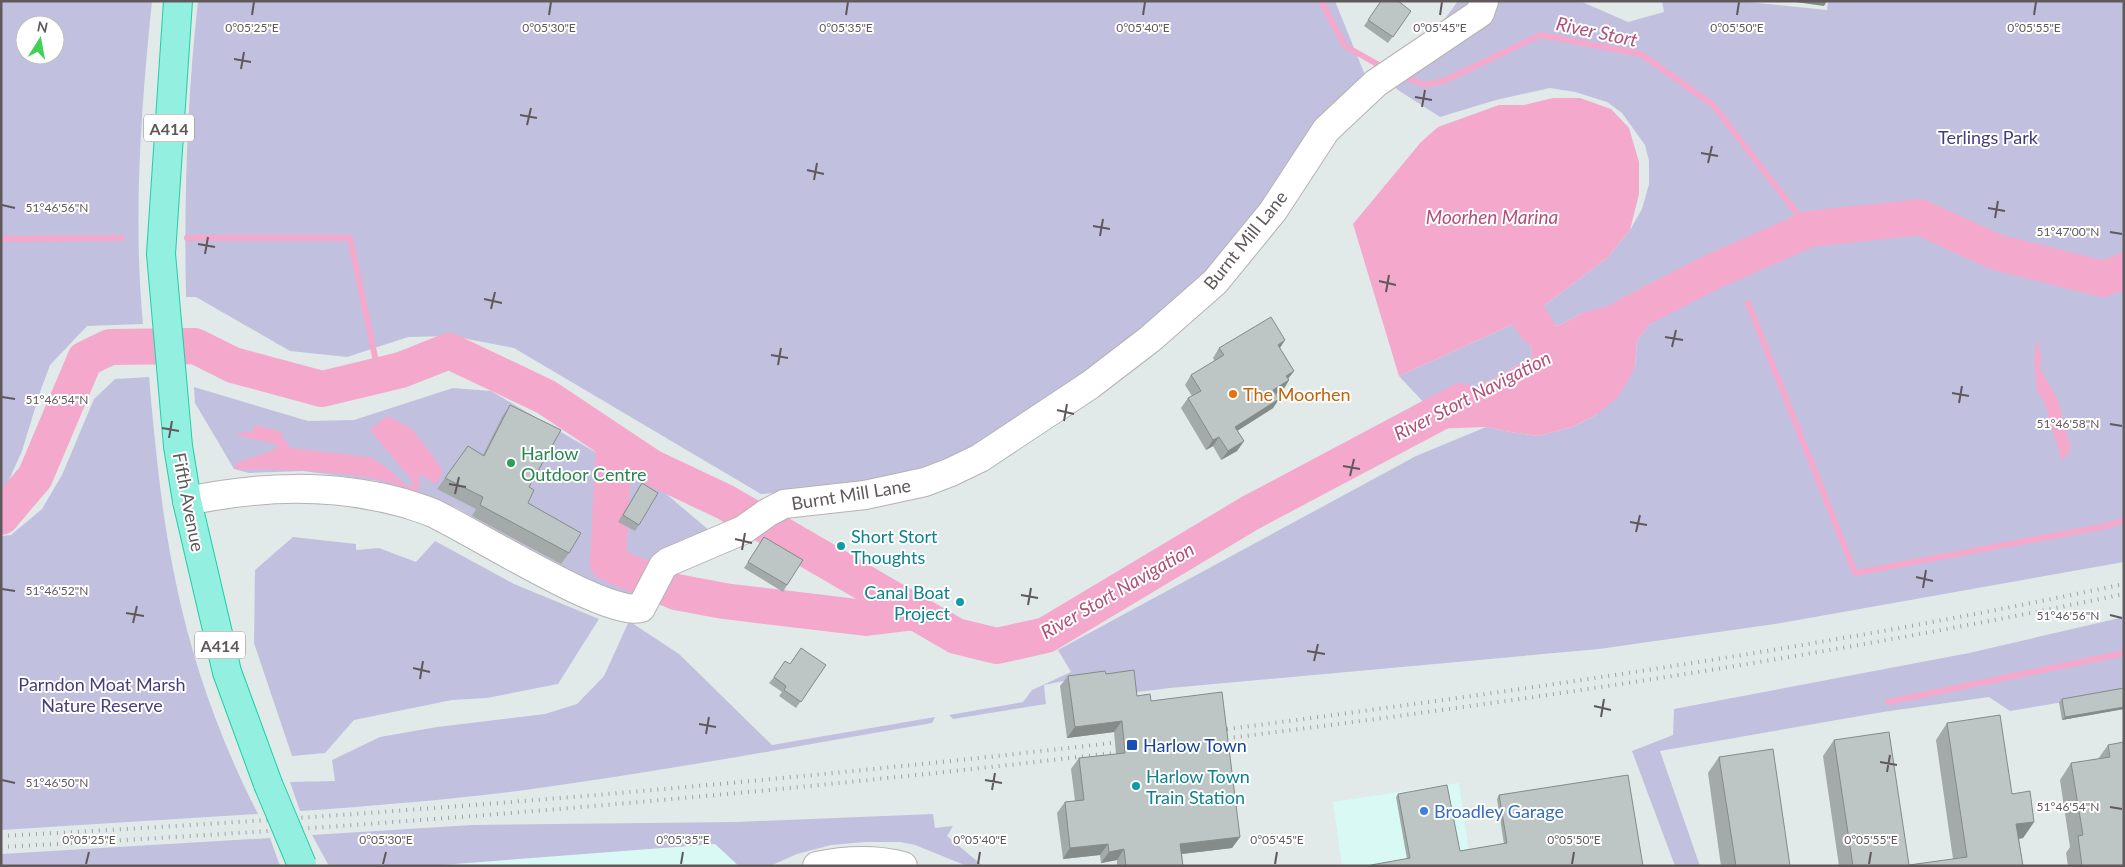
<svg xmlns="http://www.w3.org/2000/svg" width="2125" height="867" font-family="Lato,sans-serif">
<rect width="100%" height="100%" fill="#e1eae9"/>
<g fill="#d8f9f4">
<polygon points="1459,783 1469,852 1383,866 1342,866 1333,802"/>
<polygon points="715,844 739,866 428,866"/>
</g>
<g fill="#c2c0df" fill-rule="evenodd">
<path d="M1,1h151c-11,107 -19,216 -9,323l-56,2 -37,39 -10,27 -18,59 -18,40 -3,1zM25,25h30v30h-30z"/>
<path d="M198,1h1137l32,79 -122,163 -179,153 -120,69 -79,20 -106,9 -247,-146 -62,-12 -44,1 -61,20 -57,-6 -94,-54h-10c-2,-99 1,-197 12,-296z"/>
<polygon points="1458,1 1580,1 1628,22 1664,12 1662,1 1738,1 1827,10 1828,1 2124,1 2124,562 1781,623 1599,649 1170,688 1072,700 1069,680 1044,685 1046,704 953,719 949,715 1023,702 1032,690 1071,672 1058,650 1416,456 1486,427 1510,432 1538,436 1572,427 1596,415 1635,368 1637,340 1649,325 1671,307 1582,313 1560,325 1537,328 1530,341 1532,357 1473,390 1443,404 1435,411 1426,405 1399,376 1529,317 1608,257 1630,230 1642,209 1649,184 1649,161 1645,145 1622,113 1607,102 1575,92 1550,88 1496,100 1440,117 1398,90 1382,75 1441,24"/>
<path d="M149,377c6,67 12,135 26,201 16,81 45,162 83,236l-257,16v-294l10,-1 31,-26 20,-34 32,-76 21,-20z"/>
<polygon points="194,387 308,421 354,420 453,388 491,391 665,493 710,531 675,544 663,553 633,595 620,593 564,569 455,507 377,481 303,471 249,473 234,469 195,403"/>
<polygon points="293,537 356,544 356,550 379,548 416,562 435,541 514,584 599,619 558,684 487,698 452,700 354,720 325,753 292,756 254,643 255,570"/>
<polygon points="2124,617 2124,692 2010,711 1989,697 1883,712 1660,751 1700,866 1675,866 1632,751 1673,735 1674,709 1969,653"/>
<path d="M629,621l50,33 93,91 163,-28 -3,6c-138,24 -275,49 -414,68 -72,9 -145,15 -218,20l-10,-29 45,-1 -3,-21 48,-23 57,-10 108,-13 32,-10 27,-28z"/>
<polygon points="933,814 935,828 953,826 947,836 983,866 967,866 915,845 900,842 865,842 831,845 797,854 770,866 739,866 715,844 428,866 329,866 312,835 472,825 736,822"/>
<polygon points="270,838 280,866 1,866 1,854"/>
</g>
<g fill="#f3a8cc">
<polygon points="1553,98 1580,98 1611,109 1629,128 1639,162 1639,194 1630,230 1608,257 1529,317 1399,376 1353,224 1421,142 1438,127 1499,105 1524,105"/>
<polygon points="1672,293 1671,306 1649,325 1637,340 1635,368 1618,397 1596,415 1572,427 1538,436 1510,432 1486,427 1431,429 1417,424 1443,404 1473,390 1532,357 1530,341 1537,328 1560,325 1582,313 1649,294"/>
<polygon points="2036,339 2041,355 2040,368 2058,400 2071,449 2062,461 2044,401 2037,391 2034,362"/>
<path d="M387,416l25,13 31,41 -6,14 -18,-10v15l-4,3c-48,-23 -128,-22 -181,-23l3,-6 34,-12 8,-6 -46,-11 20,-3 2,-6 27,7v5l9,11 79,9 16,10 22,20 6,-4 -44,-53z"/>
<polygon points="779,529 862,576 859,583 775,535"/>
</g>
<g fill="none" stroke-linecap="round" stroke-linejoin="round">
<g stroke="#f3a8cc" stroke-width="6">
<polyline points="1321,1 1345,46 1386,69"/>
<polyline points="1399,75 1425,85 1446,80 1540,35 1641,54 1713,105 1809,229"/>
<polyline points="187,238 350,238 379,376"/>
<polyline points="1,239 122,238"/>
<polyline points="1748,303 1855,573 2106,526 2124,520"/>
<polyline points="1888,702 2124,653"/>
</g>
<g stroke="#f3a8cc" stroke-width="36">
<polyline points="1628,315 1712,272 1809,229 1920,217 1996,252 2103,279 2124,271"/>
<polyline points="1529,317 1537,328"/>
<polyline points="614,443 608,563 676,592 724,601 866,618 915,612"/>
<polyline points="1,517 35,477 85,359 110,347 195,346 233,365 322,389 401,370 449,351 546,397 651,467 725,502 956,636 997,646 1046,635 1250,513 1461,401"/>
</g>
<defs>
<g id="minor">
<path d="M187,501c74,-15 143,-18 217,2 9,3 20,6 29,10 37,17 176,105 208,95l22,-42 5,-4 75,-32 24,-17 17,-9 81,-9 60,-13 26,-10 29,-14 110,-73 60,-46 65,-57 58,-71 53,-81 50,-47 104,-70 4,-12"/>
<path d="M817,866c28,-6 59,-7 86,0"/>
</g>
<polyline id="highway" points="178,1 161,254 178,446 187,501 227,672 268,784"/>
</defs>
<use href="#minor" stroke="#b7b1b3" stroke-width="30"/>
<use href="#highway" stroke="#1bd0a6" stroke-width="30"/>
<use href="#minor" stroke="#fff" stroke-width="28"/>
<use href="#highway" stroke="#93efdf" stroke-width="28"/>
<g stroke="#a3a0a1" stroke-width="4" stroke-dasharray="1 6" stroke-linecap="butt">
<path d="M1213,731c305,-40 610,-83 911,-147"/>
<path d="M1213,740c305,-38 610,-83 911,-146"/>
<path d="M1,836c377,-20 753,-51 1128,-95"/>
<path d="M1,847c377,-20 753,-51 1128,-96"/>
</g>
<defs>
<polyline id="highway-bridge" points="268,784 302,865"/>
</defs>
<use href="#highway-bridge" stroke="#1bd0a6" stroke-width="30" stroke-linecap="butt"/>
<use href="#highway-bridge" stroke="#93efdf" stroke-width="28"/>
</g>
<g fill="#a3aaa9">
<polygon points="1381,1 1411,11 1388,43 1364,26"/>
<polygon points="1285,340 1280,348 1294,371 1288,379 1289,380 1283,390 1276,394 1279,399 1273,408 1237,431 1244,441 1237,451 1221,460 1213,446 1206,450 1181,408 1188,398 1192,396 1185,385 1191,375 1215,361 1213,358 1219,348"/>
<polygon points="510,405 529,487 528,503 569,553 561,564 472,516 476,509 437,489 468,446 483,455 502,417"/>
<polygon points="642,483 639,525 635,531 618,522"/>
<polygon points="764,537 787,585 783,592 744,568"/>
<polygon points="790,664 826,665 796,708 779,696 782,692 769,683 774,677"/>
<polygon points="1106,674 1137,696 1151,701 1240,837 1232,848 1182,854 1183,866 1117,866 1117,860 1101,863 1100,855 1063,859 1057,813 1065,802 1075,801 1071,769 1079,758 1116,754 1114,732 1067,738 1060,686 1068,676"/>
<polygon points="2124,688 2124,709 2062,720 2059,702 2062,699"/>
<polygon points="1947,723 2012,794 2034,822 2023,838 2019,839 2023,866 1839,866 1823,756 1834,740 1909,865 1953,859 1936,740"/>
<polygon points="2108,745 2124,866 2068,866 2066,853 2070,847 2060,780 2071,763 2098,759"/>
<polygon points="1719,757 1790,866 1721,866 1708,773"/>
<polygon points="1398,794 1460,851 1504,844 1497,799 1499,795 1643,866 1370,866 1371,865 1407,859 1396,797"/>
</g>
<g fill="#848b89">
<polygon points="1788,1 1827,1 1824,6"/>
<polygon points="1285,340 1279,349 1278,345"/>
<polygon points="1294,371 1287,380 1286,376"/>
<polygon points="1289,380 1283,390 1267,399 1273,390"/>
<polygon points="1279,399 1273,408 1229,436 1235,427"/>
<polygon points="1219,437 1213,446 1206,450 1213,440"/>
<polygon points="1244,441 1237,451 1221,460 1228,451"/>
<polygon points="2124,707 2124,709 2062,720 2065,717"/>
<polygon points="1122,721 1114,732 1067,738 1075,727"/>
<polygon points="2034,822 2023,838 2005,841 2016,824"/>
<polygon points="1240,837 1232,848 1173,855 1180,844"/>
<polygon points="1108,844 1100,855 1063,859 1070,848"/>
<polygon points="1124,849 1117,860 1101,863 1109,852"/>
</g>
<g fill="#bdc6c4" stroke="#848b89">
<polygon points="1381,1 1398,1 1411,11 1393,37 1368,20"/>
<polygon points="1271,317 1285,340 1278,345 1294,371 1286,376 1289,380 1273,390 1279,399 1235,427 1244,441 1228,451 1219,437 1213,440 1188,398 1201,391 1191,375 1224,355 1219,348"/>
<polygon points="510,405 561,430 529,487 534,490 528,503 581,533 569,553 480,505 483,497 445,478 468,446 484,456"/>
<polygon points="642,483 658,493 639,525 623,515"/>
<polygon points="764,537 803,560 787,585 748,562"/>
<polygon points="801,648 826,665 801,702 784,690 786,686 774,677 785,661 790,664"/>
<polygon points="1134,670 1137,696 1150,694 1151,701 1222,692 1240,837 1180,844 1183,866 1126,866 1124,849 1109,852 1108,844 1070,848 1065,802 1084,800 1079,758 1125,753 1122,721 1075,727 1068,676 1105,671 1106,674"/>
<polygon points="2124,688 2124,707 2065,717 2062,699"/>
<polygon points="2000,715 2012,794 2030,791 2034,822 2016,824 2023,866 1853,866 1834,740 1889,732 1909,865 1967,857 1947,723"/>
<polygon points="2124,742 2124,866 2082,866 2078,836 2083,835 2071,763 2110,757 2108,745"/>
<polygon points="1773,749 1790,866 1736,866 1719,757"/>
<polygon points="1628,775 1643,866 1371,866 1371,865 1410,858 1398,794 1447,785 1460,851 1507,843 1499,795"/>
</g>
<path fill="none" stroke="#60595c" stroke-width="2" d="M252,15l2,-13M549,15l2,-13M846,15l2,-13M1143,15l2,-13M1440,15l2,-13M1737,15l2,-13M2034,15l2,-13M234,59l17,3M241,69l3,-17M1415,97l17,3M1422,107l3,-17M520,115l17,3M527,125l4,-17M1701,153l17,3M1708,163l4,-17M807,170l17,4M814,180l3,-17M2,205l13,3M1988,208l17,3M1995,218l3,-17M1093,226l17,3M2110,232l12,2M1100,236l3,-17M198,244l17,3M205,254l3,-17M1379,281l17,4M1386,292l3,-17M484,299l18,4M491,309l4,-17M1665,337l18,3M1672,347l4,-17M771,355l17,3M778,365l3,-17M1952,393l17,3M2,397l13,2M1959,403l3,-17M1057,410l17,4M1064,421l3,-17M2110,424l12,2M162,428l17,3M169,438l3,-17M1343,466l17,3M1350,476l4,-17M449,484l17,3M455,494l4,-17M1630,522l17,3M1636,532l4,-17M735,539l17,4M742,550l3,-17M1916,577l17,4M1923,588l3,-18M2,589l13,2M1021,595l17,3M1028,605l3,-17M126,613l18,3M2110,615l12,3M133,623l4,-17M1307,651l18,3M1314,661l4,-17M413,668l17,4M420,679l3,-18M1594,706l17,4M1601,717l3,-18M699,724l17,3M706,734l3,-17M1880,762l17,3M1887,772l3,-17M2,780l13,3M985,780l17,3M992,790l3,-17M2110,807l12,2M86,864l3,-12M383,864l3,-12M681,864l2,-12M978,864l2,-12M1275,864l2,-12M1572,864l2,-12M1869,864l2,-12"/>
<circle fill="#e8710a" stroke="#fff" stroke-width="2" cx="1233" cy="394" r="5"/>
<circle fill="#2e9e5b" stroke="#fff" stroke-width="2" cx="511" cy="463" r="5"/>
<g fill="#0f9aa8" stroke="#fff" stroke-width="2">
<circle cx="841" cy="546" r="5"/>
<circle cx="960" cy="602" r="5"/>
<circle cx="1136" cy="786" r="5"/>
</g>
<rect fill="#1a4fb4" stroke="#fff" stroke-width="2" x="1126" y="739" width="12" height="12" rx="2.5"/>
<circle fill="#3f7fe0" stroke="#fff" stroke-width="2" cx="1424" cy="811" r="5"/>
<g text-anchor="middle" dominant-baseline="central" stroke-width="4" stroke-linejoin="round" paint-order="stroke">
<g fill="#fff" stroke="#908b8d" stroke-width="1">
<rect x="144" y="114.5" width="50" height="27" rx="4"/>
<rect x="195" y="631.5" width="50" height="27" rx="4"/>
</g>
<g font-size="16" font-weight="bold" fill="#60595c">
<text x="169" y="128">A414</text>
<text x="220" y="645">A414</text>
</g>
<g font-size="18" fill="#453d7b" stroke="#fff">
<text x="1988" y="137">Terlings Park</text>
<text x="102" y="684">Parndon Moat Marsh<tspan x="102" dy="21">Nature Reserve</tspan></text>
</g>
<g font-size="18" fill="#60595c" stroke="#fff">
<text transform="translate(1245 240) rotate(-51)">Burnt Mill Lane</text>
<text transform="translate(851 494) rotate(-9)">Burnt Mill Lane</text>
<text transform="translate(189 502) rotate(79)">Fifth Avenue</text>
</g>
<g font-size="18" fill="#c56008" stroke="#fff" text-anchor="start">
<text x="1243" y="394">The Moorhen</text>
</g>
<g font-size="18" fill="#27864d" stroke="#fff" text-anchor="start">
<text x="521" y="453">Harlow<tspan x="521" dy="21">Outdoor Centre</tspan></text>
</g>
<g font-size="18" fill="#0d838f" stroke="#fff" text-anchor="start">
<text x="851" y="536">Short Stort<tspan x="851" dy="21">Thoughts</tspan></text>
<text x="950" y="592" text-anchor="end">Canal Boat<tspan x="950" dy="21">Project</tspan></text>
<text x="1146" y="776">Harlow Town<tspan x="1146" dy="21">Train Station</tspan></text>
</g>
<g font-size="18" fill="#164399" stroke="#fff" text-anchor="start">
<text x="1143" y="745">Harlow Town</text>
</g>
<g font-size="18" fill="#366cbe" stroke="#fff" text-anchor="start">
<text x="1434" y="811">Broadley Garage</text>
</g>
<g font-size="19" font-style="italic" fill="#b24f77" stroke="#fff">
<text transform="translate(1597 31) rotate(12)">River Stort</text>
<text x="1492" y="216">Moorhen Marina</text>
<text transform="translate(1472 395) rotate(-27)">River Stort Navigation</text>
<text transform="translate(1117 590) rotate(-30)">River Stort Navigation</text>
</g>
</g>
<g font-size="12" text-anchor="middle" fill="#60595c" stroke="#fff" stroke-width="4" stroke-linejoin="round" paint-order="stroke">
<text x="252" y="32">0°05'25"E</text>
<text x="846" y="32">0°05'35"E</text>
<text x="1143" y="32">0°05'40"E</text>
<text x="1440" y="32">0°05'45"E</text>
<text x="1737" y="32">0°05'50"E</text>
<text x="2034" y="32">0°05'55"E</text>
<text x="549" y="32">0°05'30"E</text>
<text x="57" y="212">51°46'56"N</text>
<text x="2068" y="236">51°47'00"N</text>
<text x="57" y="404">51°46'54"N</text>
<text x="2068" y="428">51°46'58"N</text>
<text x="57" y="595">51°46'52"N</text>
<text x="2068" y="620">51°46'56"N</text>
<text x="57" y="787">51°46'50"N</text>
<text x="2068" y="811">51°46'54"N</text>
<text x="89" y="844">0°05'25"E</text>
<text x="386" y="844">0°05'30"E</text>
<text x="683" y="844">0°05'35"E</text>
<text x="980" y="844">0°05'40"E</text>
<text x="1277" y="844">0°05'45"E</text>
<text x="1574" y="844">0°05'50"E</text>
<text x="1871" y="844">0°05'55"E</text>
</g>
<rect width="2125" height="867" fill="none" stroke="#60595c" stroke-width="5"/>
<g transform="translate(40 40) rotate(11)"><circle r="24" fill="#ffffff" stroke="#bfbdbe"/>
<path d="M0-4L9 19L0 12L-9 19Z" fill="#3fd257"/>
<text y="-8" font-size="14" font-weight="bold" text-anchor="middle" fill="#60595c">N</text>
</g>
</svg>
